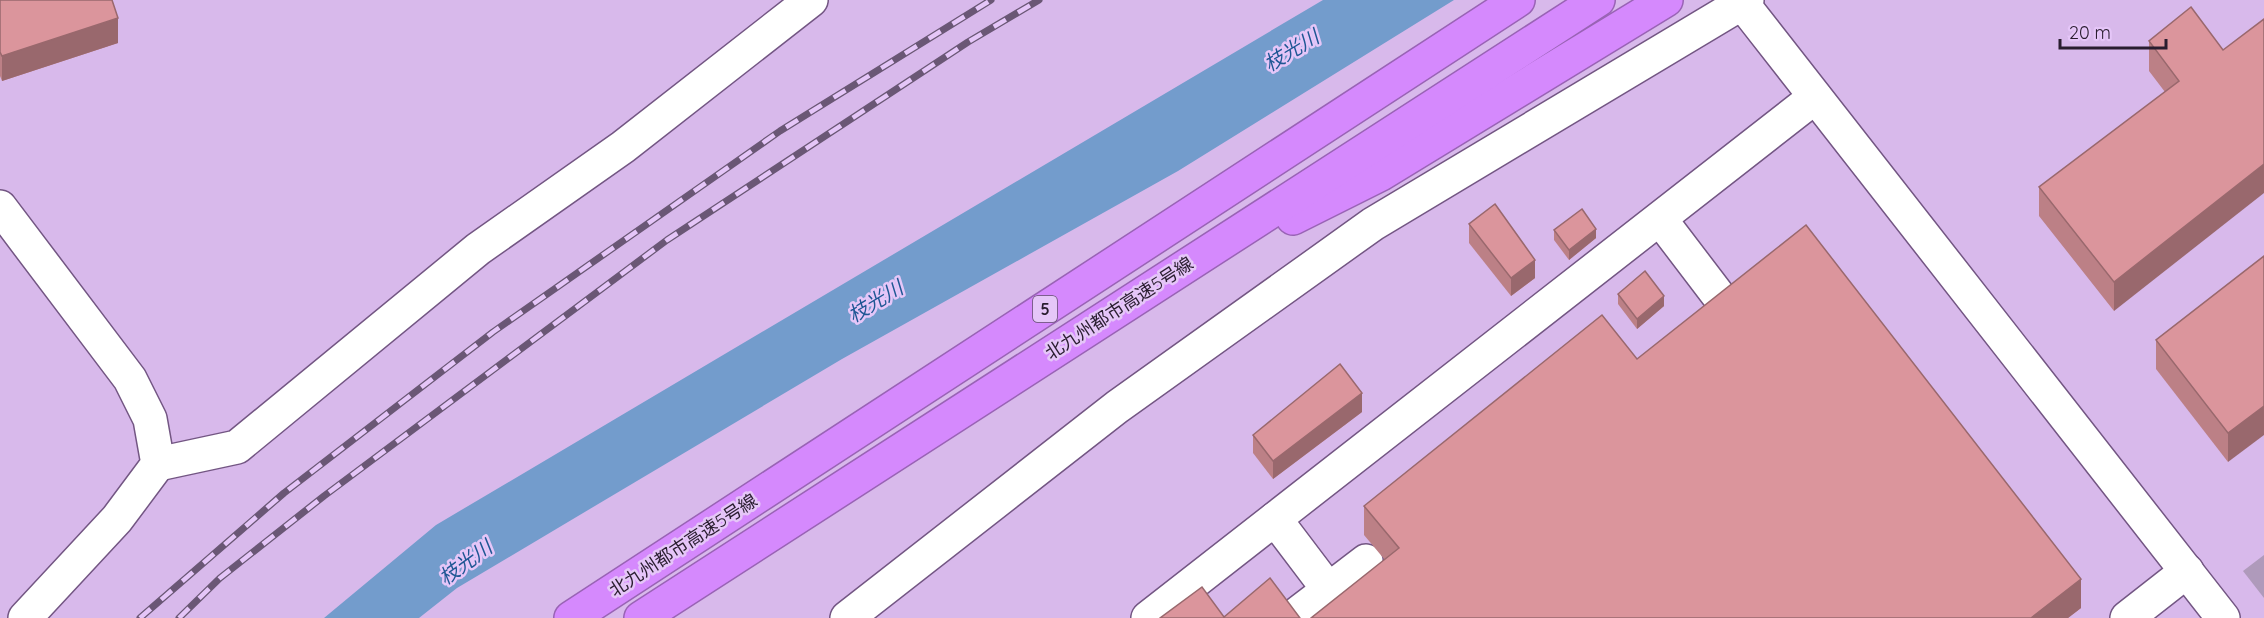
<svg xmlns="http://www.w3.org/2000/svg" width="2264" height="618" font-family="Quicksand,'Noto Sans JP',sans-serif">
<rect width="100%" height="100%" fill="#d8b9eb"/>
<polygon fill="#af9abb" points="2264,555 2264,598 2243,571"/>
<polygon fill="#739ccc" points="1323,0 1454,0 1178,171 842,359 457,588 419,618 324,618 436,525"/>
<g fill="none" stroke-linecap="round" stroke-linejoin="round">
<defs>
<g id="minor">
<polyline points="1742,3 2223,618"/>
<polyline points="0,207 130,379 150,419 158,464 117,519 25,618"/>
<polyline points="1660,219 1724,303"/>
<polyline points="158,464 237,447 478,249 623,147 811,0"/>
<polyline points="1275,519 1328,589"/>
<polyline points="1298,613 1366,561"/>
<polyline points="847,618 1117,407 1373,224 1747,0"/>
<polyline points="1148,618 1815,97"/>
<polyline points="2127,618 2187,571"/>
</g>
<g id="highway">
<polyline points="1293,218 1381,174 1666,0"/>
<polyline points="571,618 1518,0"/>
<polyline points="641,618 1598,0"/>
</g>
</defs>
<use href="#minor" stroke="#735683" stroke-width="36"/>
<use href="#highway" stroke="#9963b5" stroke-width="36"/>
<use href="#minor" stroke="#fff" stroke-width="33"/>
<use href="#highway" stroke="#d589fd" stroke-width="33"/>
<defs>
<g id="rail">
<polyline points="140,618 284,493 493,332 780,131 991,0"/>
<polyline points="179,618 220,578 324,496 667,240 968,42 1039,0"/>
</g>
</defs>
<use href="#rail" stroke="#6a5775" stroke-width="7"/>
<use href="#rail" stroke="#e5c6f8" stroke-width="4.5" stroke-dasharray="14" stroke-linecap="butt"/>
</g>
<g fill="#bc8086">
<polygon points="0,0 118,43 2,81 0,76"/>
<polygon points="2149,41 2223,50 2114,311 2039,216 2039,187 2165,92 2149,71"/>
<polygon points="1469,224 1535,278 1511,296 1469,243"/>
<polygon points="1554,230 1596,238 1569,260 1554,240"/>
<polygon points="2264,256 2228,462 2156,369 2156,340"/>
<polygon points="1618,294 1664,306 1637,329 1618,304"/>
<polygon points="1637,359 2081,608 2068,618 1311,618 1385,560 1364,535 1364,506"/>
<polygon points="1362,412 1273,479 1253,453 1253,435"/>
</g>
<g fill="#99686d">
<polygon points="118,18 118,43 2,81 2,56"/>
<polygon points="2264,164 2264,193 2114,311 2114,282"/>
<polygon points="1596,229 1596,238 1569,260 1569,250"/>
<polygon points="1535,260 1535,278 1511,296 1511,278"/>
<polygon points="1664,296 1664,306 1637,329 1637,319"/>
<polygon points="1362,393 1362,412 1273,479 1273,461"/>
<polygon points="2264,406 2264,435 2228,462 2228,433"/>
<polygon points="2081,579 2081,608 2068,618 2031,618"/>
</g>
<g fill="#db959c" stroke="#99686d" stroke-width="1.5">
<polygon points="0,0 112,0 118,18 2,56 0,52"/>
<polygon points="2191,7 2223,50 2264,19 2264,164 2114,282 2039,187 2179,81 2149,41"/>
<polygon points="1495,204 1535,260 1511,278 1469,224"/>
<polygon points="1582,209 1596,229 1569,250 1554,230"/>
<polygon points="1806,225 2081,579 2031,618 1311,618 1399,548 1364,506 1602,315 1637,359"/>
<polygon points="2264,256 2264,406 2228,433 2156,340"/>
<polygon points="1645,271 1664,296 1637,319 1618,294"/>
<polygon points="1340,364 1362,393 1273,461 1253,435"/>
<polygon points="1270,578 1300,618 1160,618 1202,587 1224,617"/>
</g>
<g text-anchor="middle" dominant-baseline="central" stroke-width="5" stroke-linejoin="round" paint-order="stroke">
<rect fill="#e5c6f8" stroke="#61506b" stroke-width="1.5" x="1033" y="296" width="24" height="26" rx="4.5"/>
<g font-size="16" font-weight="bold" fill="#291d2f">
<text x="1045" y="309">5</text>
</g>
<g font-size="18" fill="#291d2f" stroke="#e5c6f8">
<text transform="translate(1119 308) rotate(-33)">北九州都市高速5号線</text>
<text transform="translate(683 545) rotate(-33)">北九州都市高速5号線</text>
</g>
<g font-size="20" font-style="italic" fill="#1f5794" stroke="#e5c6f8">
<text transform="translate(1291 50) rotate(-31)">枝光川</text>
<text transform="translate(875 301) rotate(-31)">枝光川</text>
<text transform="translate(465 562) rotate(-36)">枝光川</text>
</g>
</g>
<path d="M2060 39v9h106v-9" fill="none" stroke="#291d2f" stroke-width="3"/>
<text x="2069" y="39" font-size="18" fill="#291d2f" stroke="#e5c6f8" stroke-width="4.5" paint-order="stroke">20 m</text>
</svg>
